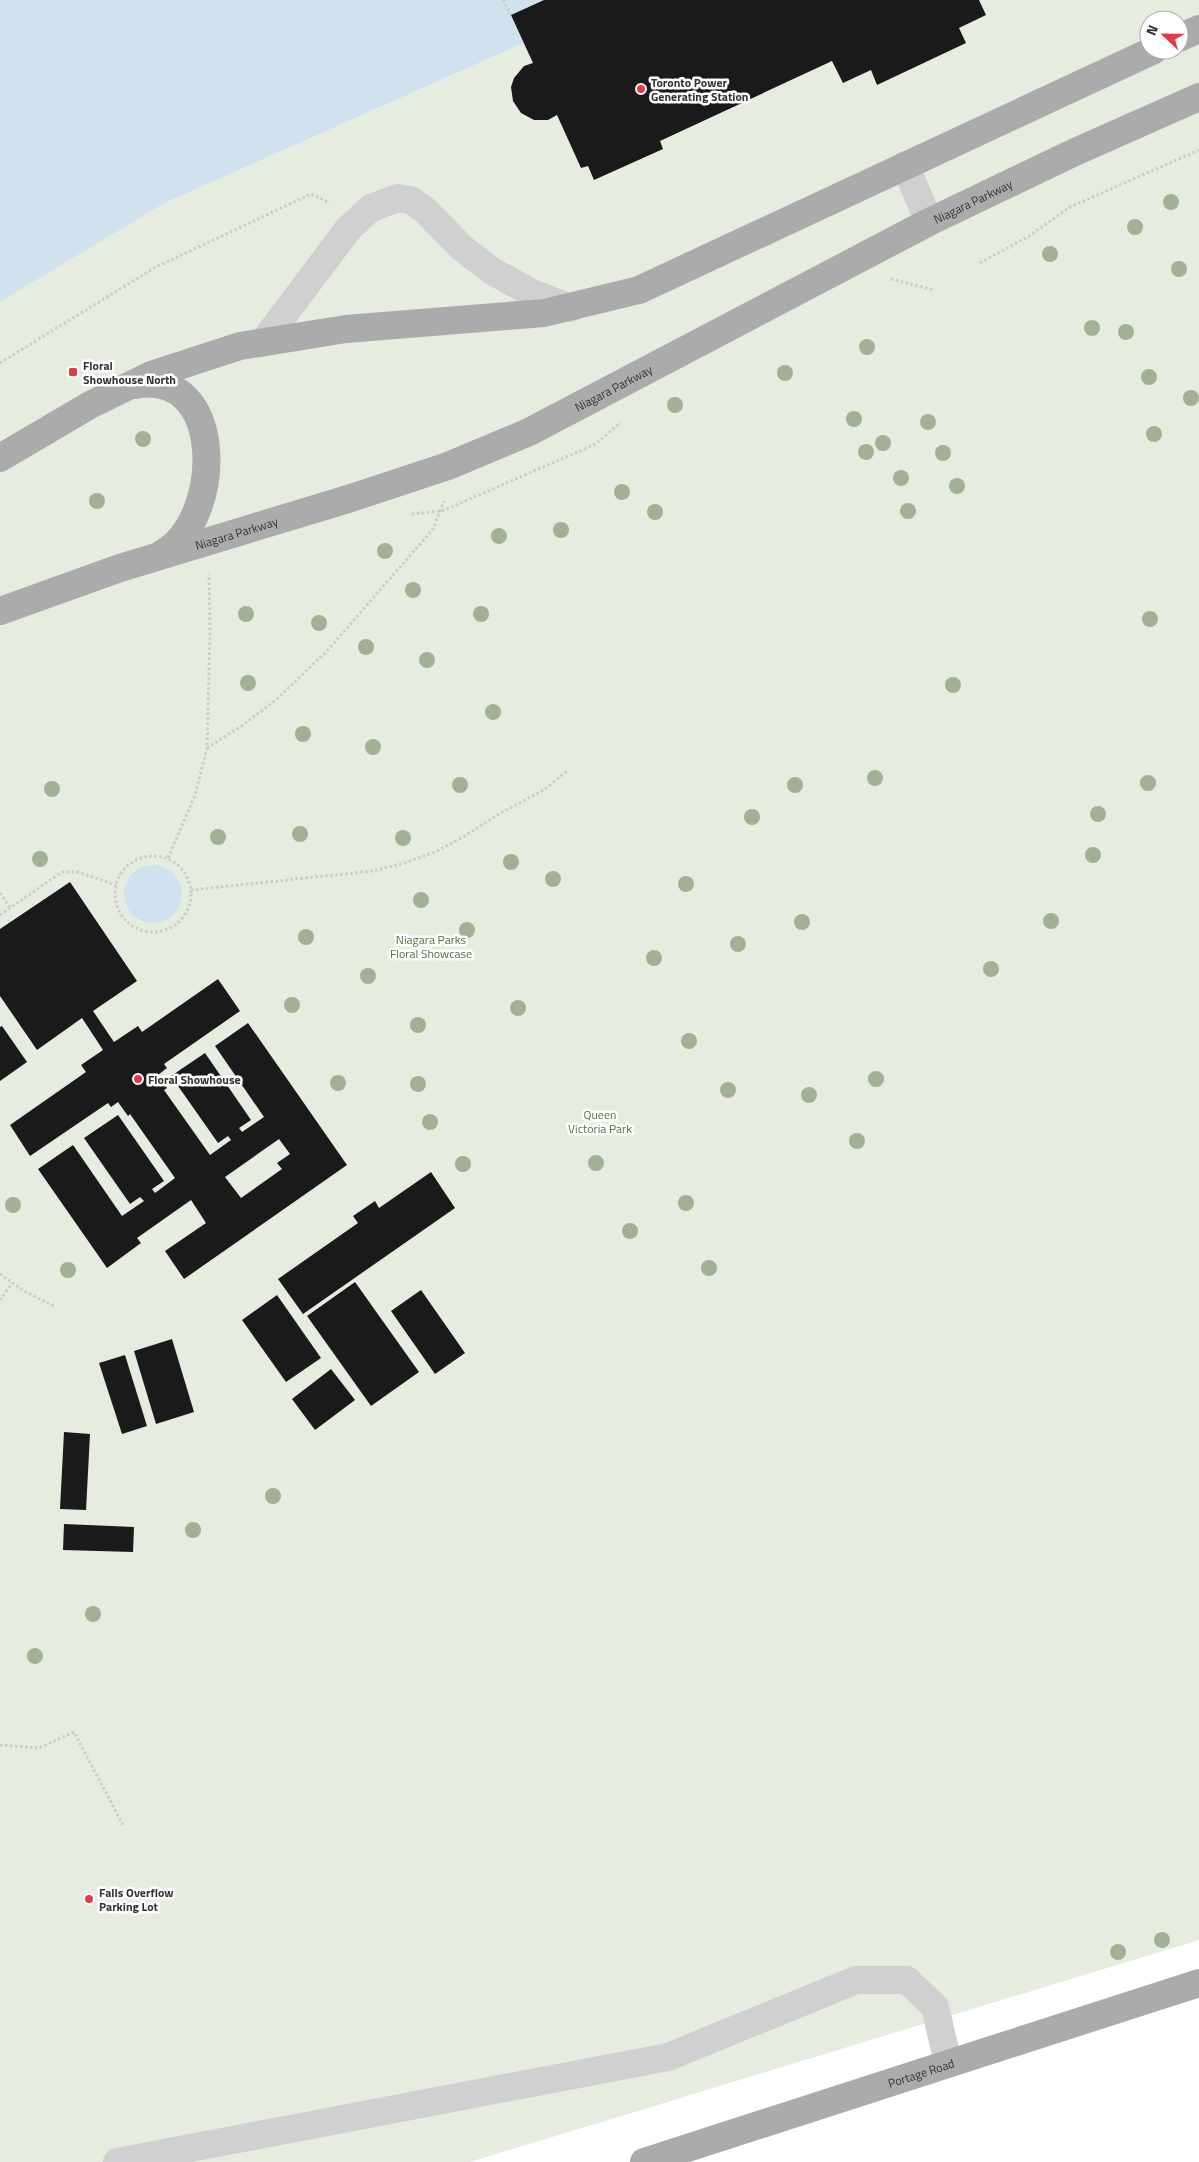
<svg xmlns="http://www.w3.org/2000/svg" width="1199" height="2162" font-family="'Titillium Web',sans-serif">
<rect width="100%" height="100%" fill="#fff"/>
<path fill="#e6ecdf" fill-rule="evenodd" d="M544,0h655v1940l-729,222h-470v-1860l165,-99 359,-160 -13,-28zM1149,20h30v30h-30z"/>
<g fill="#cfe2ee">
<polygon points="0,0 544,0 511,15 524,43 165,203 0,302"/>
<circle cx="153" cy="894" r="29"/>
</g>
<g fill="#1a1a1a" fill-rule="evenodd">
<polygon points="544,0 979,0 986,15 959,28 966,43 877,85 871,70 843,83 832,61 660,141 663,149 594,180 588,166 581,168 557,115 548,120 534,120 521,113 513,101 511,87 514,78 524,66 533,63 511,15"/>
<path d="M70,882l67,99 -44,30 21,31 24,-16 4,6 76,-53 22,32 -76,53 3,4 -9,7 9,13 -3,2 46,65 21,-15 -3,-4 -10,7 -47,-67 34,-23 46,67 -12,8 3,4 22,-15 -49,-71 33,-23 99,142 -163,114 -19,-28 41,-28 -15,-23 -54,38 4,5 -34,25 -69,-99 35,-24 49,71 22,-15 -4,-4 -10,7 -46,-66 34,-23 46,66 -12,8 3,4 20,-15 -45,-64 -2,2 -10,-14 -7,5 -3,-4 -78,53 -20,-31 76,-53 -5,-7 22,-15 -21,-32 -45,32 -37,-54v-67zM279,1139l11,15 -13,9 5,6 -41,29 -16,-21z"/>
<polygon points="2,1026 27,1062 0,1081 0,1027"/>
<polygon points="431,1172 455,1208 303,1314 278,1279 358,1223 353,1216 375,1201 379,1208"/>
<polygon points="355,1282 419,1372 371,1406 307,1316"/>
<polygon points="421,1290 465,1353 435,1374 391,1311"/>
<polygon points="277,1295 321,1358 286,1382 242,1320"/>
<polygon points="172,1339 194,1412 156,1424 134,1351"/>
<polygon points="125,1355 147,1426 122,1434 99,1363"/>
<polygon points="331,1369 355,1400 315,1430 292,1399"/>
<polygon points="64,1432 90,1434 86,1510 60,1509"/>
<polygon points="64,1524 134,1527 133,1552 63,1550"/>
</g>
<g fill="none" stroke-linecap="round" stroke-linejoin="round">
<g stroke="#cdcdcd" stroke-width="3" stroke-dasharray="2.5 2.5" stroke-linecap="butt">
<polyline points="503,0 511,15"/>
<polyline points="980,263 1029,236 1070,207 1199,150"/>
<polyline points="891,279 934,290"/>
<polyline points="0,363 154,268 311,194 330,203"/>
<polyline points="412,514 442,511 596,444 621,422"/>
<polyline points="207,748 243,725 277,699 327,651 433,529 444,501"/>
<circle cx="153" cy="894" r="38"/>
<polyline points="168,858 195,795 207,748 210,633 209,574"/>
<polyline points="191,890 373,871 405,863 437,851 465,836 499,814 544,790 567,771"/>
<polyline points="0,893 10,908"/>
<polyline points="0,915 62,872 78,872 116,885"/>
<polyline points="0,1274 24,1291 56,1307"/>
<polyline points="0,1300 12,1283"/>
<polyline points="0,1745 39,1748 74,1732 124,1827"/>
</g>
<g stroke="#d0d0d0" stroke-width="28">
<polyline points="905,165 929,222"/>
<polyline points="264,341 349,228 371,208 398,198 411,200 426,211 462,248 492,271 532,293 571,308"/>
<polyline points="117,2162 668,2057 856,1980 907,1980 935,2007 948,2063"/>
</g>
<g stroke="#ababab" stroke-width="28">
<polyline points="1179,38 1199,29"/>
<path d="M135,385c91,-18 89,134 28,168"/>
<polyline points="0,458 90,405 151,375 240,346 346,329 544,313 639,290 1154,50"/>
<path id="s1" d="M0,611l120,-43 228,-69 100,-33 81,-34 400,-210 146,-70 124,-55"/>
<path id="s2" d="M644,2162l555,-179"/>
</g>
</g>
<g fill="#a2b095">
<circle cx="1171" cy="202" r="8"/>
<circle cx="1135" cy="227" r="8"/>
<circle cx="1050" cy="254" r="8"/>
<circle cx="1179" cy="269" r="8"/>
<circle cx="1092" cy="328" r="8"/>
<circle cx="1126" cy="332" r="8"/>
<circle cx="867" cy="347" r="8"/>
<circle cx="785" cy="373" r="8"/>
<circle cx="1149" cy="377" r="8"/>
<circle cx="1191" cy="398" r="8"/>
<circle cx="675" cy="405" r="8"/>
<circle cx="854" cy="419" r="8"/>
<circle cx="928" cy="422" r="8"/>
<circle cx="1154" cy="434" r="8"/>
<circle cx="143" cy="439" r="8"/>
<circle cx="883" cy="443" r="8"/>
<circle cx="866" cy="452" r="8"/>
<circle cx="943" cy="453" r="8"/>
<circle cx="901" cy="478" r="8"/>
<circle cx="957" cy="486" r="8"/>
<circle cx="622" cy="492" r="8"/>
<circle cx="97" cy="501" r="8"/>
<circle cx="908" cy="511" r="8"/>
<circle cx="655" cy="512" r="8"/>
<circle cx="561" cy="530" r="8"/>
<circle cx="499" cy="536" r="8"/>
<circle cx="385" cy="551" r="8"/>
<circle cx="413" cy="590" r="8"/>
<circle cx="246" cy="614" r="8"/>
<circle cx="481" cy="614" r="8"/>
<circle cx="1150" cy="619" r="8"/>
<circle cx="319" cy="623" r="8"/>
<circle cx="366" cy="647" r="8"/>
<circle cx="427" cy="660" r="8"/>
<circle cx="248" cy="683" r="8"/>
<circle cx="953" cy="685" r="8"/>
<circle cx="493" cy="712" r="8"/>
<circle cx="303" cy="734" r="8"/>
<circle cx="373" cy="747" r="8"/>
<circle cx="875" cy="778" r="8"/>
<circle cx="1148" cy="783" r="8"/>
<circle cx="460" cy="785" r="8"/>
<circle cx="795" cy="785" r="8"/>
<circle cx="52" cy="789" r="8"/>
<circle cx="1098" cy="814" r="8"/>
<circle cx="752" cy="817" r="8"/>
<circle cx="300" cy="834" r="8"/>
<circle cx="218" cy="837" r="8"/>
<circle cx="403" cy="838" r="8"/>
<circle cx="1093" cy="855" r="8"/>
<circle cx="40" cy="859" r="8"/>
<circle cx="511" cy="862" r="8"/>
<circle cx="553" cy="879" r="8"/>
<circle cx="686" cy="884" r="8"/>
<circle cx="421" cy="900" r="8"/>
<circle cx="1051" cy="921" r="8"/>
<circle cx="802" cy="922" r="8"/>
<circle cx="467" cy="930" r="8"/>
<circle cx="306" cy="937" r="8"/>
<circle cx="738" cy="944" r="8"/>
<circle cx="654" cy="958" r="8"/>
<circle cx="991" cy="969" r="8"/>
<circle cx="368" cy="976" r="8"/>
<circle cx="292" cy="1005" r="8"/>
<circle cx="518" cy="1008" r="8"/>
<circle cx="418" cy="1025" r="8"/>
<circle cx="689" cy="1041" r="8"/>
<circle cx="876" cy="1079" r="8"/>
<circle cx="338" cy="1083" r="8"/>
<circle cx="418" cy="1084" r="8"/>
<circle cx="728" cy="1090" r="8"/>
<circle cx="809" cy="1095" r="8"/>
<circle cx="430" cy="1122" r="8"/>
<circle cx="857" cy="1141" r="8"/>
<circle cx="596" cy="1163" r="8"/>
<circle cx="463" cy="1164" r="8"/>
<circle cx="686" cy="1203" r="8"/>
<circle cx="13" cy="1205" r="8"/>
<circle cx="630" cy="1231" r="8"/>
<circle cx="709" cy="1268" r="8"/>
<circle cx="68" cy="1270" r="8"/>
<circle cx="273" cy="1496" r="8"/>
<circle cx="193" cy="1530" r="8"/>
<circle cx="93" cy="1614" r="8"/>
<circle cx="35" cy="1656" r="8"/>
<circle cx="1162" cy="1940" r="8"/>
<circle cx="1118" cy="1952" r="8"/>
</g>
<g fill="#e63946" stroke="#fff" stroke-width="2">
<circle cx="641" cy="89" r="5"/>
<rect x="68" y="367" width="10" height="10" rx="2.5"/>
<circle cx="138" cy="1079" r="5"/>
<circle cx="89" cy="1899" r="5"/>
</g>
<g text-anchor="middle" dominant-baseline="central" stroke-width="5" stroke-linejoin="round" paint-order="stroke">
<g font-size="12" font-weight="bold" fill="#333" stroke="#fff" text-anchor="start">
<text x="651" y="82">Toronto Power<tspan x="651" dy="14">Generating Station</tspan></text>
<text x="83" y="365">Floral<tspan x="83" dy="14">Showhouse North</tspan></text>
<text x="148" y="1079">Floral Showhouse</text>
<text x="99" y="1892">Falls Overflow<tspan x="99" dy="14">Parking Lot</tspan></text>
</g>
<g font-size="12" fill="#333" stroke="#fff">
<text stroke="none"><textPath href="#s1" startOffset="1059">Niagara Parkway</textPath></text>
<text stroke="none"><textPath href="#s1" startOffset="654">Niagara Parkway</textPath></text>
<text stroke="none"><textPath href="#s1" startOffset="249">Niagara Parkway</textPath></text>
<text stroke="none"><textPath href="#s2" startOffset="291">Portage Road</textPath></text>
</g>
<g font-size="12" fill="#56703f" stroke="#fff">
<text x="431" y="939">Niagara Parks<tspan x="431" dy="14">Floral Showcase</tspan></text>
<text x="600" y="1114">Queen<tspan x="600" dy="14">Victoria Park</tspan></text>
</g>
</g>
<g transform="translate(1164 35) rotate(292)"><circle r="24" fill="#ffffff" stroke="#adadad"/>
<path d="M0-4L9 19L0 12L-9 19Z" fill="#e63946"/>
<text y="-8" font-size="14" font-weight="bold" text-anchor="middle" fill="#333333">N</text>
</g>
</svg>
